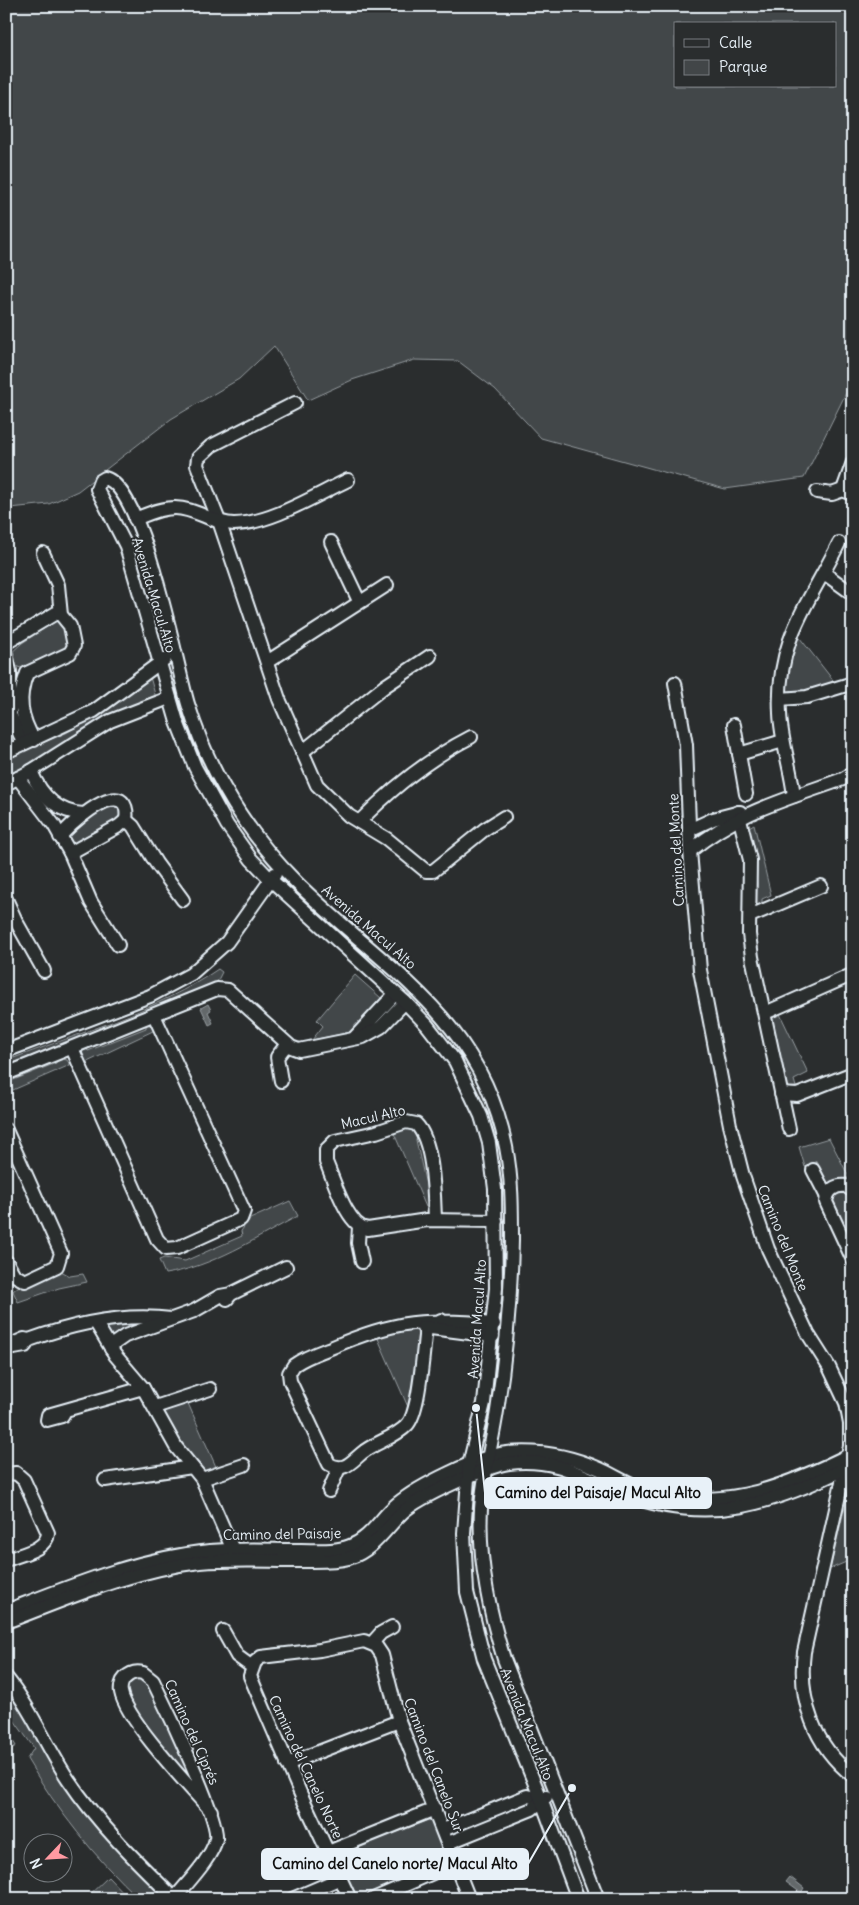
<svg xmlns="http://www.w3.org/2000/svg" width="859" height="1905" font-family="Delius,sans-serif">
<rect width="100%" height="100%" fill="#2a2d2e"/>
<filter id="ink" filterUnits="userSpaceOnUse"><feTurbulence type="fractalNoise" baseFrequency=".02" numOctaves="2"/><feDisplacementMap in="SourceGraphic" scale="10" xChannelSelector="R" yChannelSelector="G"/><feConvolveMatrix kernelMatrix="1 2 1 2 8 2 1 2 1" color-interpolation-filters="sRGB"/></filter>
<g filter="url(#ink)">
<g fill="#424648" stroke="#959ca0" fill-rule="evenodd">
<path d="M6,6h847v387h-7l-42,85 -79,11 -184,-51 -46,-49 -37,-28 -44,-1 -62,20 -44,20 -34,-54 -35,33 -68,40 -93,72 -29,13 -39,4 -4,12zM675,24h160v62h-160z"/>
<polygon points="56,621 63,626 67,645 65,651 24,669 15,666 10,654 22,643"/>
<polygon points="796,633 836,684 791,694 785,690"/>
<polygon points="150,677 156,698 6,777 6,758 66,733 107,709"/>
<polygon points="108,804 118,804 122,818 71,845 65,835"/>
<polygon points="754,824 771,895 762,899 762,906 756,908 757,884 749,827"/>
<path d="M218,969l4,3 -6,12 -210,82v-5c68,-26 153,-51 212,-92z"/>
<polygon points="355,975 381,998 351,1032 312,1040 323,1026 317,1020"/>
<polygon points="779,1012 808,1073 794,1080 796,1087 784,1088 771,1016"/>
<polygon points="146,1024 153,1026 155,1030 83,1064 81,1055 85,1047 88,1051 146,1028"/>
<polygon points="58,1058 67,1060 70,1065 6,1093 6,1083 56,1063"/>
<polygon points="410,1126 418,1136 416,1140 431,1208 426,1207 393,1131"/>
<polygon points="829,1138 849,1177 826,1184 817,1161 805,1167 799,1147"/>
<polygon points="841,1190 853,1201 851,1207 853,1246 833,1204 834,1191"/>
<path d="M290,1201l8,15c-42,22 -86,51 -133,58l-6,-14 5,-2 21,3 57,-25 -1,-5 9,-12z"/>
<polygon points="61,1271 70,1276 83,1274 87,1282 59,1288 18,1302 13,1291 20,1285 27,1287"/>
<polygon points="151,1320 113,1339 105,1327"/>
<polygon points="418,1327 413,1405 408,1407 376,1334"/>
<polygon points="187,1401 217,1469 205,1472 185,1453 163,1415 163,1410"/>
<polygon points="853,1473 853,1559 830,1569"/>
<path d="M135,1677l12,3 41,91 -4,1c-18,-21 -59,-62 -57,-90z"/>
<path d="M6,1685l27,41 23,46 113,127h-30c-44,-41 -82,-89 -112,-140l7,-11 -28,-39z"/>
<polygon points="8,1733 16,1746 6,1752 6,1734"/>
<polygon points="431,1819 447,1859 363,1897 355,1895 339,1860 342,1853"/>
<polygon points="108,1877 129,1899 85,1899"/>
</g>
<g fill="#63686b" stroke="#989fa3">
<polygon points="208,1004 211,1010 208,1012 213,1023 209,1025 201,1008"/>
<polygon points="790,1877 804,1888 801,1893 786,1882"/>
</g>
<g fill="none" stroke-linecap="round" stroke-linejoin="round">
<defs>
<g id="minor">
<polyline points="295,403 211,446 198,458 197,465 219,521 279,699 317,785 349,816 387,839 426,871 433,871 485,829 504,817"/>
<polyline points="843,490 853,462"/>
<polyline points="817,492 832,494 843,490 853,495"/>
<path d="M135,519c13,-5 26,-11 40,-11 20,0 39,16 59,16 36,0 82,-29 114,-44"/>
<polyline points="331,542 359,601"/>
<polyline points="824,573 853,594"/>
<polyline points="6,643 56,613 61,615"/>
<polyline points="6,654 10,671 10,715 24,743"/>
<polyline points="267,662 387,585"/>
<path d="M675,683l11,62 4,106 10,119 30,155 13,51 25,73 40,85 21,33 17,36 4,21v22l-46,206c-6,47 10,94 49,124"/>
<polyline points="780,699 807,697 853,683"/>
<polyline points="734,725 746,794"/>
<path d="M34,740c-13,-22 -17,-42 -7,-67l43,-20 4,-7 -4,-20 -9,-11 -3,-30 -15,-32"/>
<polyline points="6,752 94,711 165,659"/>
<polyline points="302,752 385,686 430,656"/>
<polyline points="739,754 783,741"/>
<path d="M31,771c10,24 26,42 53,43"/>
<polyline points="18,778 54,825 70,853 91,902 118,945"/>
<polyline points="6,784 31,771 110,721 169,698"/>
<path d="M794,796c-3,-28 -13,-55 -14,-83 -4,-74 29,-109 59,-170"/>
<polyline points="738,812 750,860 749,934 752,957 789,1129"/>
<polyline points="126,820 133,826 156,863 183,900"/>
<path d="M359,822c34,-35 69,-63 112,-85"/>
<polyline points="689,830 713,819 740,812"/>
<path d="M60,837c8,-11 52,-51 64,-33 3,5 3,10 2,16"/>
<path d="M690,851c49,-40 95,-51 153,-72l10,-6"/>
<polyline points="70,853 119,826 126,820"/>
<polyline points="6,899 17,923 44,971"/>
<polyline points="750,916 821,886"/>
<polyline points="765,1013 849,976"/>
<polyline points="355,1037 395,994"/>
<polyline points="72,1048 157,1239 166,1249 177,1248 241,1219 244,1211 154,1015"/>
<polyline points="6,1051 150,996 191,974 227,942 275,874"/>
<polyline points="6,1074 217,989 228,990 291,1047 299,1050 363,1037 381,1027 405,1002"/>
<polyline points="281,1081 277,1057 287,1044"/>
<polyline points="781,1094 797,1095 853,1073"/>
<polyline points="6,1130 61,1253 57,1266 25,1281 14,1275 6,1261"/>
<polyline points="813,1170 827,1197"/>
<path d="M853,1191l-7,-5c-11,-1 -19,4 -20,16l27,58"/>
<path d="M435,1220c-1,-25 -1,-78 -19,-96l-10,-2 -30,10 -41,9 -9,9v12c8,18 21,65 42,67l59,-9 69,1"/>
<polyline points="359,1227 358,1243 362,1262"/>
<polyline points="227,1299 231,1294 286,1267"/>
<path d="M441,1320l-15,8c-3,20 -6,84 -19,97 -12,13 -32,17 -45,28 -11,9 -18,20 -33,11l-39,-83 -1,-8 5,-8c11,-8 26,-13 39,-18 62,-27 94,-29 161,-23"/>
<polyline points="96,1323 115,1355 143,1388 176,1447 202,1479 233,1550"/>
<polyline points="423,1327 493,1336"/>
<path d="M29,1340l-4,6 -11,2 1,-5 9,-4 5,1c44,-16 95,-27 142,-21"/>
<polyline points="111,1349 115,1343 125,1336 194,1311 220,1296 231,1294"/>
<polyline points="155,1407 210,1389"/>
<polyline points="65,1411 62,1416 47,1420 48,1415 143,1388"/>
<path d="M6,1474l10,-1 8,7 24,53c-1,17 -28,21 -42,27"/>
<polyline points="202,1479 244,1465"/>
<polyline points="105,1480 192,1467"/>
<polyline points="329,1491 339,1468"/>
<path d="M6,1611c67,-26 132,-53 204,-60 30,-3 61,-1 91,-1 16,0 34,2 49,-4 21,-8 30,-28 47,-42 21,-18 82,-48 110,-51 31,-3 64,3 93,16 11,5 21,11 32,16 78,32 150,4 221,-32"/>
<path d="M6,1622c63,-24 126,-52 194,-60 33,-3 66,-1 99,-1 17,0 34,1 50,-3 25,-8 36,-29 54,-46 16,-15 84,-46 106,-49 48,-6 76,15 116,31 84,33 150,9 225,-28"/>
<polyline points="223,1631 237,1656 252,1667"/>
<polyline points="372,1643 381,1633 392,1627"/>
<path d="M6,1677c25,31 40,69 62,102 30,45 69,83 107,120"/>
<polyline points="287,1764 399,1721"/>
<polyline points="443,1830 527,1796 541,1799"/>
<polyline points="448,1843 532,1809 546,1797"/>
<polyline points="328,1852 435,1809"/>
<path d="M175,1898c12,-15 37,-40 41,-59 4,-20 -51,-134 -63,-158l-10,-8c-7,-2 -13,0 -18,5 -3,3 -5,9 -4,14 5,28 69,95 90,119"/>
<polyline points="292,1899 341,1878"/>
<polyline points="350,1899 302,1797 250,1676 255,1662 261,1657 320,1650 364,1641 376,1646 382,1655 399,1721 469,1899"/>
<polyline points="373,1899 456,1863"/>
<path d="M578,1899l-37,-100 -57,-140 -17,-67 -3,-59 5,-68 15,-62 12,-115 -1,-99 -6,-46 -8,-27 -26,-55 -28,-36 -22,-23 -134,-122 -20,-21 -24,-34 -32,-58 -18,-45 -51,-176 -29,-57 3,-8 5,-3c39,10 71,186 83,226 9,29 21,58 37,85 19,34 44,66 72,94 86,85 184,134 209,264 6,31 6,61 6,93 -1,57 -6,114 -15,171 -5,33 -14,65 -16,98 -3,51 8,102 23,150l94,240"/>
</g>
</defs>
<use href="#minor" stroke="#e8f1f8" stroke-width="16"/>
<use href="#minor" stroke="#2a2d2e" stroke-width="12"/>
</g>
</g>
<g text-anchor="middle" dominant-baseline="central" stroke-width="4" stroke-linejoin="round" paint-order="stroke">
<g font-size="14" fill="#e8f1f8" stroke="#2a2d2e">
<text transform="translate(154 595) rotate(73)">Avenida Macul Alto</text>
<text transform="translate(676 850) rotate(-93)">Camino del Monte</text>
<text transform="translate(369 927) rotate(41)">Avenida Macul Alto</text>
<text transform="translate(373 1117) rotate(-13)">Macul Alto</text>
<text transform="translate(783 1238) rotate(68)">Camino del Monte</text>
<text transform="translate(477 1319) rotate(-86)">Avenida Macul Alto</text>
<text transform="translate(282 1534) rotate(-1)">Camino del Paisaje</text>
<text transform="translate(527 1724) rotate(68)">Avenida Macul Alto</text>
<text transform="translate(192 1732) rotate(66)">Camino del Ciprés</text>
<text transform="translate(434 1765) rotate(69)">Camino del Canelo Sur</text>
<text transform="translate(306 1767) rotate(65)">Camino del Canelo Norte</text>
</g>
</g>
<path fill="none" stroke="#e8f1f8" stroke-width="2" d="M476 1408L485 1493M572 1788L528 1864"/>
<g fill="#e8f1f8" stroke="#2a2d2e" stroke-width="2">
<circle cx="476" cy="1408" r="5"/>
<circle cx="572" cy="1788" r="5"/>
</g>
<g fill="#e8f1f8" stroke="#e8f1f8" stroke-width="2">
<rect x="485" y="1478" width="226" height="30" rx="5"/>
<rect x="262" y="1849" width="266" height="30" rx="5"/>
</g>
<g font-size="15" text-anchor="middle" font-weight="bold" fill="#111">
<text x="598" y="1498">Camino del Paisaje/ Macul Alto</text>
<text x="395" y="1869">Camino del Canelo norte/ Macul Alto</text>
</g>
<rect width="859" height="1905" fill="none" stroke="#2a2d2e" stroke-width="25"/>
<rect x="12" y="12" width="834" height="1880" fill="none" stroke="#e8f1f8" stroke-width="2" filter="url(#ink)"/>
<rect x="674" y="22" width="162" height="65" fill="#2a2d2e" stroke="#767b7f"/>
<rect x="684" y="39" width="25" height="8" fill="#2a2d2e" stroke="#767b7f"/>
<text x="719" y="48" font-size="15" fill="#e8f1f8">Calle</text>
<rect x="684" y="60" width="25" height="15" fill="#424648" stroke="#767b7f"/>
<text x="719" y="72" font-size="15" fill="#e8f1f8">Parque</text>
<g transform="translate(48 1858) rotate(245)"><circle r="24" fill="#2a2d2e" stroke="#767b7f"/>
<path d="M0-4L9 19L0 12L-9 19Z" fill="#ff9aa2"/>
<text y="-8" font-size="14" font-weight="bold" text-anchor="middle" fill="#e8f1f8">N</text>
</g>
</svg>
